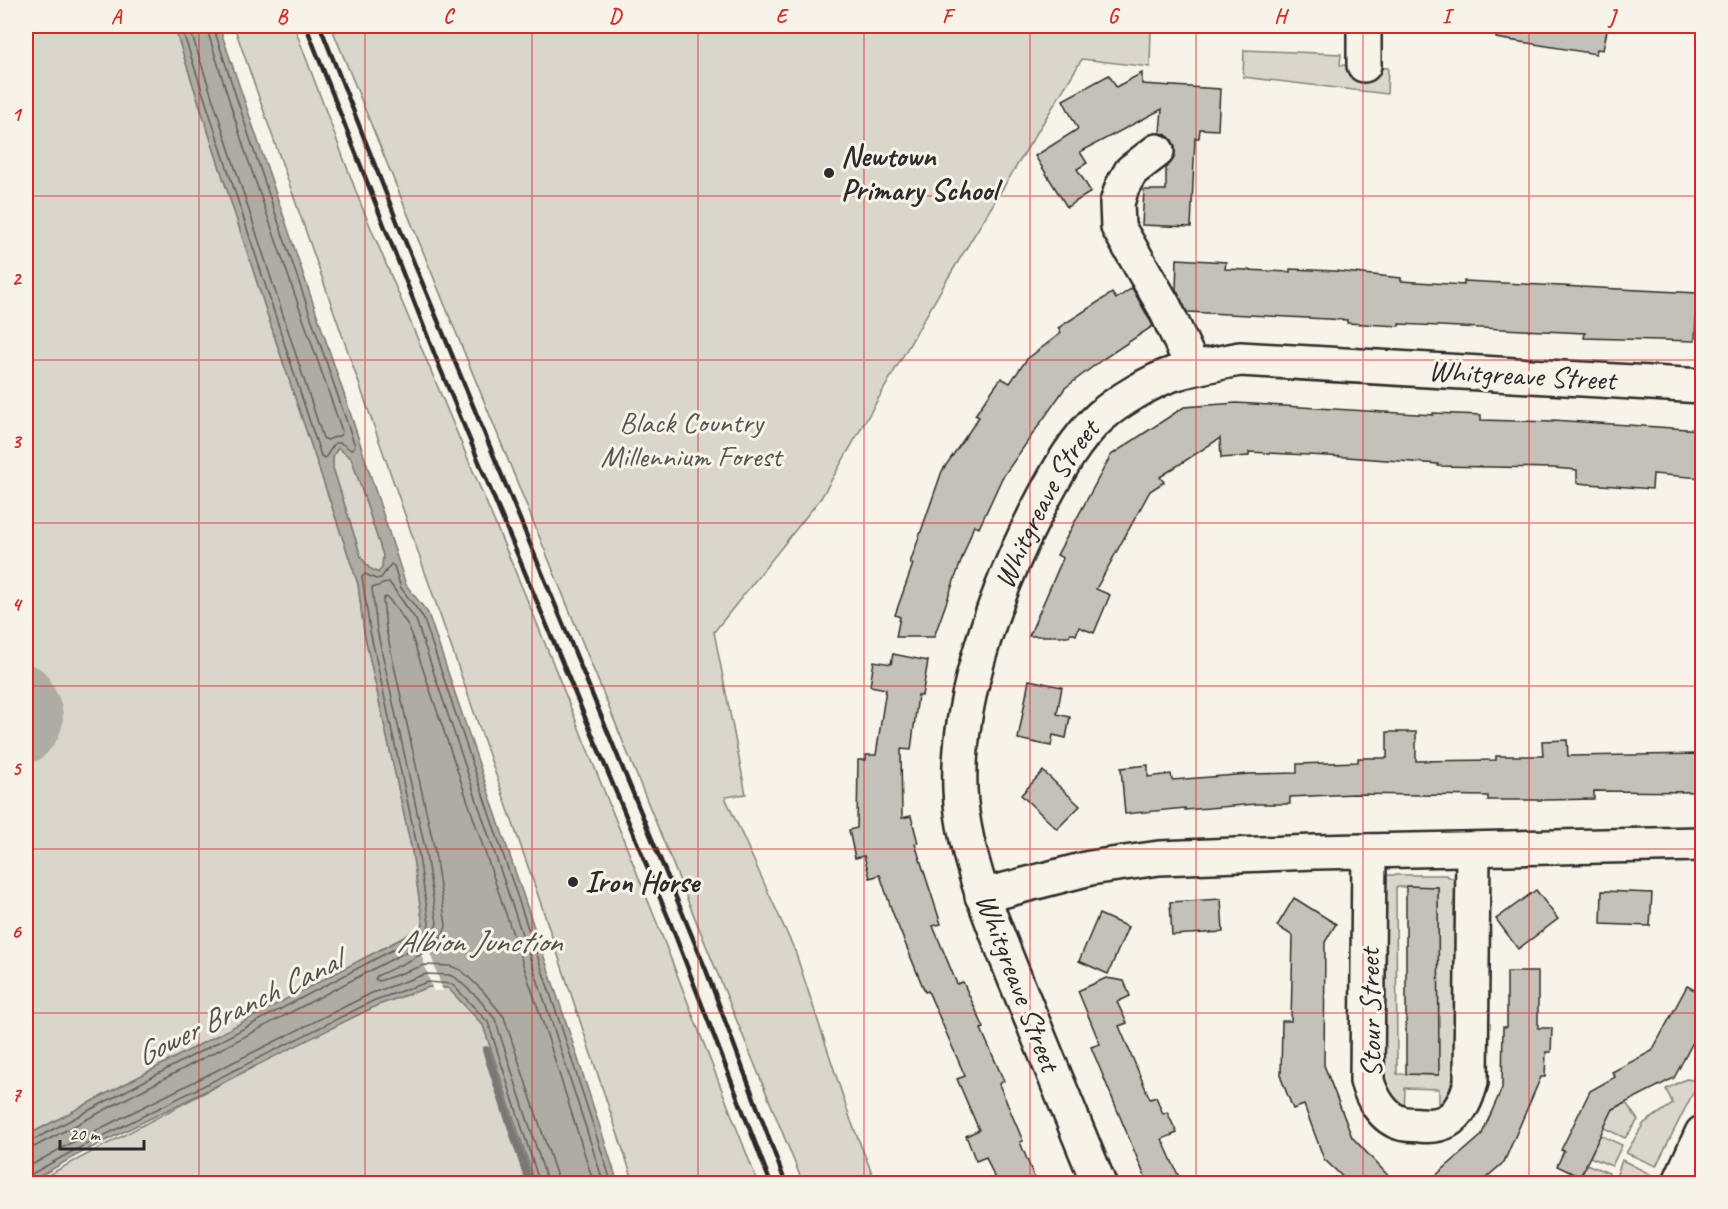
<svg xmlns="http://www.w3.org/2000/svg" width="1728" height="1209" font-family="Caveat,sans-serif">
<rect width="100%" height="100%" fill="#f7f3e8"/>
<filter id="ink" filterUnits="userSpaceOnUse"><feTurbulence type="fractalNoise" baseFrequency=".0167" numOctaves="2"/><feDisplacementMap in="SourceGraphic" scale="12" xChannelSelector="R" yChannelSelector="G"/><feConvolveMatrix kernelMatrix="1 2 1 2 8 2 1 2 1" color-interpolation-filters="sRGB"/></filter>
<g filter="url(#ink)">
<g fill="#dad6cc" stroke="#82807c" stroke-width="1.5" fill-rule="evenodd">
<polygon points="26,26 174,26 276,341 358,584 364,632 412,851 423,925 412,933 26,1136"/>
<polygon points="234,26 294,26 360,202 534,616 657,923 758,1183 634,1183 539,898"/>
<polygon points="331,26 1151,26 1150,67 1082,59 948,278 821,498 714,632 746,794 725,797 795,951 851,1121 876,1183 803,1183"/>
<polygon points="1244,50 1341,54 1340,65 1388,68 1387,94 1243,77"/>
<polygon points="338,448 351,458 353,463 383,555 382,568 378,573 369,568 361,557 333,468 333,456"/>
<path d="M1386,875h60l10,6 1,197 -10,21 -8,6v-16l-34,-1 -1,27 -27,-37 2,-196zM1396,887h42v188l-41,-1z"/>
<polygon points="429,987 448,988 483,1025 535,1183 31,1184 274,1056 378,1005"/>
<polygon points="1686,1079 1699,1081 1656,1166 1626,1153 1644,1123 1673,1104 1666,1089"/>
<polygon points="1626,1103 1638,1120 1625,1138 1604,1128 1612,1110"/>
<polygon points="1600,1135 1622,1145 1612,1166 1590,1157"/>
<polygon points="1622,1160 1652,1175 1649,1183 1614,1183"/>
<polygon points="1586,1164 1609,1173 1607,1183 1579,1183"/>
</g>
<path fill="#afaca4" stroke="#7a7874" stroke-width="1.5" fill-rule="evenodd" d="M174,26h45l127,374 60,185 22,28 139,412 51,158h-83l-52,-158 -35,-37 -19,-1 -51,18 -301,150 -51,29v-48l386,-203 11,-8 -11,-74 -48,-219 -6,-48 -82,-243zM338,448l13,10 2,5 30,92 -1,13 -4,5 -9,-5 -8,-11 -28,-89v-12z"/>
<polygon fill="#f7f3e8" points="420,923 443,991 433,991 413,929"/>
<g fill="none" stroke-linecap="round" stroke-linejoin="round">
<g stroke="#605f5b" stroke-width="1.5">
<polyline points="181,26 321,456 325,458 335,443 341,443 351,450 355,446 253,148 213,26"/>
<polyline points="189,26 323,438 327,440 341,435 342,431 245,151 206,26"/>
<polyline points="26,1141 31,1141 415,938 428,929 429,923 418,850 370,631 362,577 365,574 376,579 381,578 391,564 394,566 401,588 423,617 561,1026 612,1184"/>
<polyline points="26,1149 34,1147 419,945 433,934 437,923 425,848 377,630 372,588 389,582 416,620 554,1029 604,1184"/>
<polyline points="26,1168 71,1143 372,993 426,974 449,975 456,978 477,997 495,1019 548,1184"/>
<polyline points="26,1177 75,1150 375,1000 428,982 452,984 488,1022 540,1184"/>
<path d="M557,1184l-1,-10 -52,-157 -21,-26 -22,-21 -11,-4 -25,-1 -46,16 -4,-2 2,-3c21,-11 66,-25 69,-51l-12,-78 -48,-218 -3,-29 2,-3 3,1 20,27 138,407 48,152"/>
</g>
<polyline stroke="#7a7874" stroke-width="8" points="486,1050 530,1184"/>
<path stroke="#afaca4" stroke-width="51" d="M26,690c11,20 19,30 0,48"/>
</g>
<g fill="#c4c1b9" stroke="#2b2b2b" stroke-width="1.5">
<polygon points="1497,26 1608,26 1603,50 1597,49 1596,54 1496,38"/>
<polygon points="1142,73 1142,84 1220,89 1218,130 1200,129 1199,138 1195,138 1191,227 1142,225 1144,190 1166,190 1166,167 1174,158 1175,148 1172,140 1165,134 1160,133 1162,109 1080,152 1087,163 1077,169 1091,192 1067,207 1035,156 1078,129 1063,100 1109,75 1116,87"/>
<polygon points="1177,259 1226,262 1225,269 1290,272 1290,269 1335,271 1401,278 1401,281 1464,285 1464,281 1697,293 1695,341 1584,338 1585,333 1399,324 1399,326 1347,323 1347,320 1187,312 1176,289"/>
<polygon points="1132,288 1153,326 1103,359 1065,388 1002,478 979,528 974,525 934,637 896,637 900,617 895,615 913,564 910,563 942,471 979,417 975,415 1001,378 1010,383 1027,359 1061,333 1058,328 1112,293 1116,299"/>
<polygon points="1236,403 1433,415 1433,413 1481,415 1481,420 1553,422 1553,420 1702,430 1702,478 1653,474 1652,489 1577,483 1577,470 1554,468 1438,466 1438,464 1347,457 1249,452 1249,456 1221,458 1220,438 1160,477 1164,482 1150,491 1096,589 1110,595 1094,633 1079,627 1076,635 1071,633 1069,636 1029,636 1063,558 1057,555 1111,455 1184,407"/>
<polygon points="893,654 928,661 922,696 918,695 911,750 901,749 902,818 911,816 918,843 915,844 941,924 933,926 957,984 963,982 984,1028 981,1029 1004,1081 999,1084 1023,1141 1020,1142 1037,1184 997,1184 986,1157 976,1161 966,1136 979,1130 957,1079 965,1076 928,991 925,992 892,911 880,875 870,878 864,856 855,858 849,830 857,828 858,760 866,760 866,755 876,755 886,689 870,686 874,661 891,664"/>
<polygon points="1029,680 1062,687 1057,714 1070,717 1066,738 1053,735 1051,746 1018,739"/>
<polygon points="1387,732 1416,732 1416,761 1496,760 1496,756 1543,756 1542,741 1567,740 1568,756 1702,754 1702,792 1594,791 1594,799 1544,800 1488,800 1488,796 1353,794 1290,797 1290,804 1256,804 1185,810 1185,808 1125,814 1121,768 1148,765 1148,777 1171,774 1172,780 1249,774 1297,773 1297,764 1358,762 1358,758 1387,758"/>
<polygon points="1043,771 1080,806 1057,829 1021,795"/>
<polygon points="1406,886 1438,887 1439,1075 1406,1074"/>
<polygon points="1536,890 1558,919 1518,949 1496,919"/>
<polygon points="1602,891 1652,893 1650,926 1601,924"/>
<polygon points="1294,898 1336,924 1325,942 1324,1065 1352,1137 1396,1184 1350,1184 1324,1159 1304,1105 1293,1109 1281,1078 1282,1021 1291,1021 1293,936 1277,926"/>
<polygon points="1221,899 1223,932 1172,935 1170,902"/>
<polygon points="1099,914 1128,927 1108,974 1079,961"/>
<polygon points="1507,972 1538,972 1538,1028 1552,1028 1551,1052 1546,1052 1545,1077 1541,1077 1504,1162 1479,1184 1426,1184 1481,1136 1502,1088 1503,1027 1507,1027"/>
<polygon points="1106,978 1124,981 1130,996 1117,1002 1127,1023 1119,1026 1150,1099 1156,1097 1163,1114 1167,1112 1177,1133 1162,1139 1182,1184 1148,1184 1091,1047 1100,1044 1078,991"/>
<polygon points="1687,986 1702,994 1702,1025 1674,1078 1613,1109 1580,1177 1557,1166 1564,1151 1561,1150 1590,1091 1615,1077 1612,1072 1652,1051"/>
</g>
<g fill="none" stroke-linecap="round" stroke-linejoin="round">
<defs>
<g id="minor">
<polyline points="1364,26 1364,65"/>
<polyline points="1157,151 1131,171 1122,187 1117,203 1118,227 1164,306 1193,368"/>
<path d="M1369,851l-2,230c5,17 16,37 34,42 6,2 13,1 19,2 9,1 18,1 27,-4 14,-8 20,-24 24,-39l2,-233"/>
<polyline points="982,896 1090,868 1159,858 1315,852 1702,844"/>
<path id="s1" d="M1099,1184c-29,-70 -58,-140 -86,-210 -19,-48 -40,-97 -49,-149 -19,-101 30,-231 76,-320 17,-32 34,-65 61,-89 16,-14 52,-36 72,-42 22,-7 45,-11 67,-15l462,27"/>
<polyline points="1679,1184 1702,1133"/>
</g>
</defs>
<use href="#minor" stroke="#2b2b2b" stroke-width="38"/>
<use href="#minor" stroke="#f7f3e8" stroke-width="33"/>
<g stroke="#2b2b2b" stroke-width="4.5">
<polyline points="306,26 440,368 670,922 771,1184"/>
<polyline points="320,26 398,224 706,970 786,1184"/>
</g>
</g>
</g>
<path fill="none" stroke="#d62828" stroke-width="1.5" stroke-opacity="0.55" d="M199,26v1158M365,26v1158M532,26v1158M698,26v1158M864,26v1158M1030,26v1158M1196,26v1158M1363,26v1158M1529,26v1158M26,196h1676M26,360h1676M26,523h1676M26,686h1676M26,849h1676M26,1013h1676"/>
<g fill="#2b2b2b" stroke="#f7f3e8" stroke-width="2">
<circle cx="829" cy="173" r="6"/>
<circle cx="573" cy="882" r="6"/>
</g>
<g text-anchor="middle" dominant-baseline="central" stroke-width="6" stroke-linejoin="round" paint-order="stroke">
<g font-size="30" font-weight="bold" fill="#2b2b2b" stroke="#f7f3e8" text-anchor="start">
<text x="841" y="156">Newtown<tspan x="841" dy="34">Primary School</tspan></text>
<text x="585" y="882">Iron Horse</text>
</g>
<g font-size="30" fill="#2b2b2b" stroke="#f7f3e8">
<text transform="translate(1522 375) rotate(3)">Whitgreave Street</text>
<text stroke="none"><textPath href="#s1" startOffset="722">Whitgreave Street</textPath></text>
<text transform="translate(1018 982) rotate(69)">Whitgreave Street</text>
<text transform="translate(1370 1013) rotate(-91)">Stour Street</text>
</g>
<g font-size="30" fill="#575653" stroke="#f7f3e8">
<text x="691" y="422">Black Country<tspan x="691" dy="34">Millennium Forest</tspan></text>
</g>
<g font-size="32" font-style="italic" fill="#53524f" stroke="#f7f3e8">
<text x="479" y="941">Albion Junction</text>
<text transform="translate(238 1008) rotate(-26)">Gower Branch Canal</text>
</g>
</g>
<rect width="1728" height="1209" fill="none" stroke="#f7f3e8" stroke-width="66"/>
<path d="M60 1140v9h84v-9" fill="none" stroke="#2b2b2b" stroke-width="3"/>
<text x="69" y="1140" font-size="18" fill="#2b2b2b" stroke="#f7f3e8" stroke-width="4.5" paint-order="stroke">20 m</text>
<rect x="33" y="33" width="1662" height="1143" fill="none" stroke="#d62828" stroke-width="2"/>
<g font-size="20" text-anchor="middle" font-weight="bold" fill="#d62828">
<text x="116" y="23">A</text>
<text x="282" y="23">B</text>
<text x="448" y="23">C</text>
<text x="615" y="23">D</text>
<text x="781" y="23">E</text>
<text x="947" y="23">F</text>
<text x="1113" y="23">G</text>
<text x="1280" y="23">H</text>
<text x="1446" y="23">I</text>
<text x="1612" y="23">J</text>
<text x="16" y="121">1</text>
<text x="16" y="285">2</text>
<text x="16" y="448">3</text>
<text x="16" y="611">4</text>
<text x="16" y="775">5</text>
<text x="16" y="938">6</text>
<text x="16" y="1101">7</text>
</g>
</svg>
